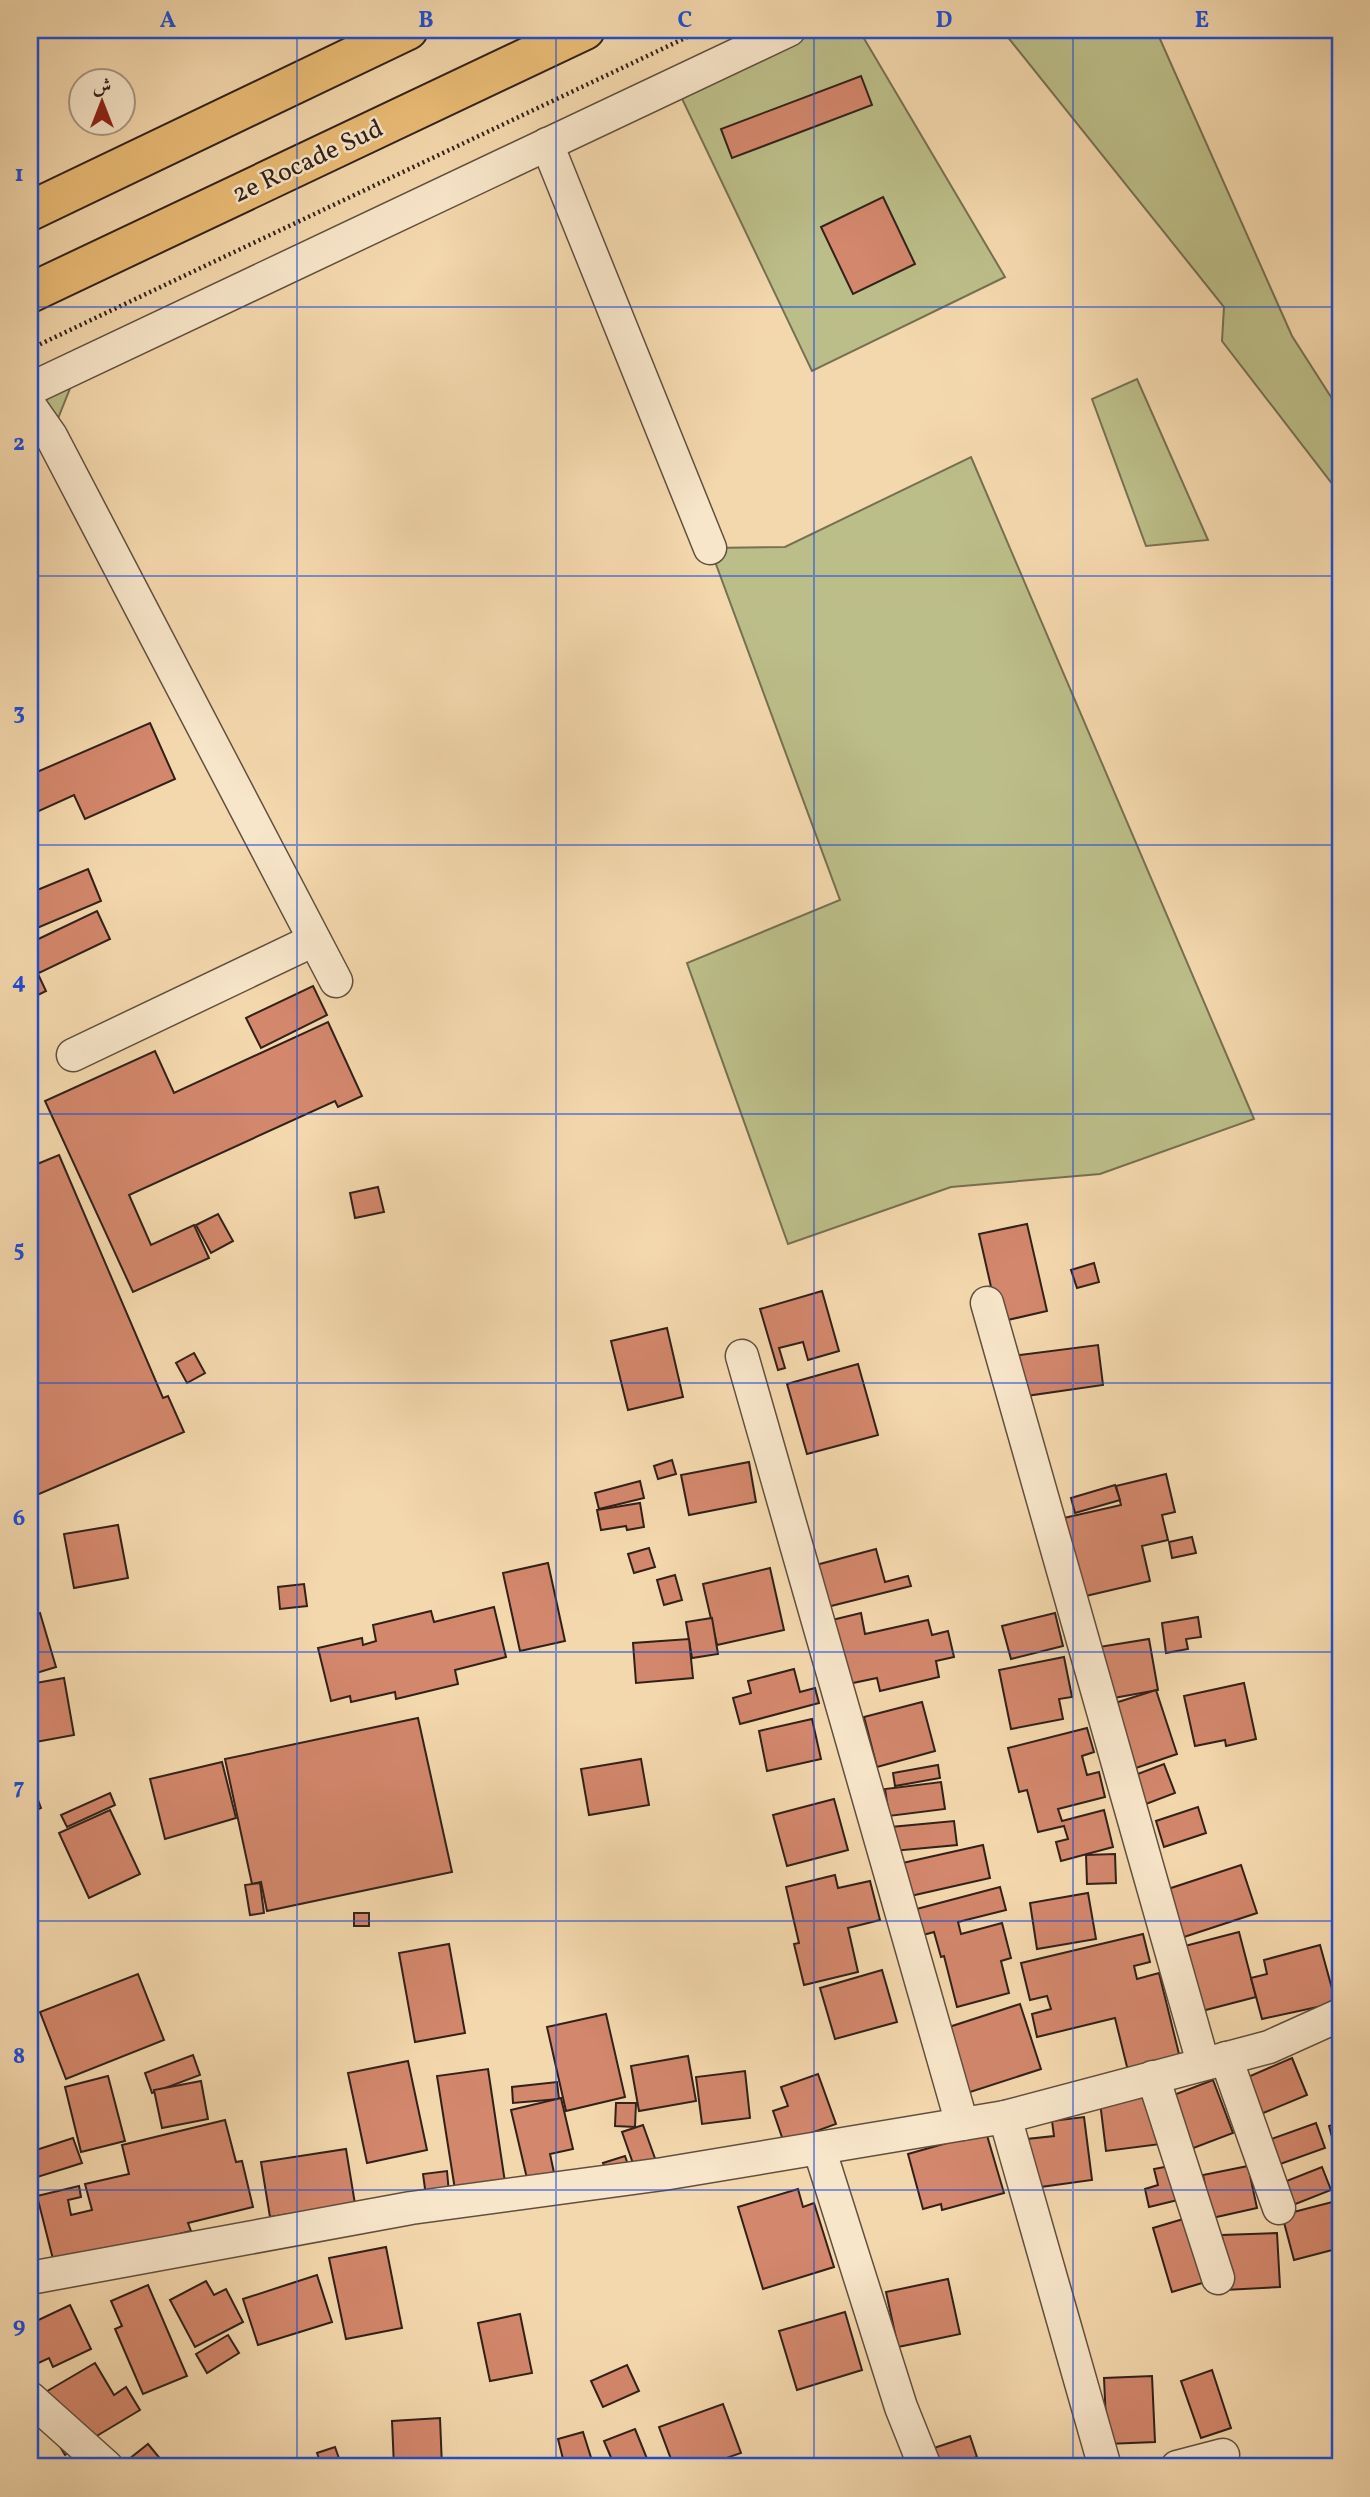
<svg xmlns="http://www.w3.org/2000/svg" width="1370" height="2497" font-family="Vollkorn,Amiri,serif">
<rect width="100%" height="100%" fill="#f4d8ad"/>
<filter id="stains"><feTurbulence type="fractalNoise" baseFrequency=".00286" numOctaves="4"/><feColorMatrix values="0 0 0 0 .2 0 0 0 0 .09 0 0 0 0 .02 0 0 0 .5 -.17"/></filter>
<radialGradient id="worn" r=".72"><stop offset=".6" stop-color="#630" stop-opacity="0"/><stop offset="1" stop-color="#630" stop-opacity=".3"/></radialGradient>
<g fill="#bcbe89" stroke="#777052" stroke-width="2">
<polygon points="789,30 859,30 1005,277 812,371 675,84"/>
<polygon points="1002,30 1156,30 1292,336 1340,411 1340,494 1222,341 1224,307"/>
<polygon points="79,366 51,436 30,406"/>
<polygon points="1137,379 1208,540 1146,546 1092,399"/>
<polygon points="971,457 1254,1119 1100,1174 951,1187 788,1244 687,963 840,900 710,548 785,547"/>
</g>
<g fill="#d3876c" stroke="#32211a" stroke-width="2">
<polygon points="861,76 872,105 732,158 721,129"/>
<polygon points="883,197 915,264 853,294 821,227"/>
<polygon points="150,723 175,779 85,819 74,795 30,815 30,775"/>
<polygon points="88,869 101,901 30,931 30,893"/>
<polygon points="97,911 110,939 39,973 30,953 30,943"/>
<polygon points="30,957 46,991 30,999"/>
<polygon points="313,986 327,1015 261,1048 246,1018"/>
<polygon points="328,1022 362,1096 338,1107 335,1101 129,1195 151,1245 194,1225 209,1258 133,1292 45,1101 155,1051 174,1093"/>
<polygon points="59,1155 163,1398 168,1396 184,1432 32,1497 30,1167"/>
<polygon points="378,1187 384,1212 355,1218 350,1193"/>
<polygon points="218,1214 233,1241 211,1253 196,1225"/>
<polygon points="1027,1224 1047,1311 999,1322 979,1234"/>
<polygon points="1094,1263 1099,1282 1077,1288 1071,1270"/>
<polygon points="822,1291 839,1351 808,1360 803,1342 779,1348 785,1368 778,1370 760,1309"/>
<polygon points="667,1328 683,1397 628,1410 611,1341"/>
<polygon points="1098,1345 1103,1385 1019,1397 1013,1356"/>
<polygon points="194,1353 205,1373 187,1383 176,1363"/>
<polygon points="858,1364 878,1435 807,1454 787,1384"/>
<polygon points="672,1460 676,1474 658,1479 654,1466"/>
<polygon points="749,1462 756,1502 689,1515 681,1475"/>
<polygon points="1166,1474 1175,1512 1162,1515 1168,1540 1142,1546 1150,1581 1073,1599 1055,1520 1121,1505 1116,1486"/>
<polygon points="640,1481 644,1498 599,1509 595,1493"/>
<polygon points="1115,1485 1120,1500 1075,1513 1071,1498"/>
<polygon points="640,1503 644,1527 627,1530 626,1526 601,1530 597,1510"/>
<polygon points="118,1525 128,1578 74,1588 64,1534"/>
<polygon points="1192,1537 1196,1553 1172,1558 1169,1542"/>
<polygon points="649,1548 655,1567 634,1573 628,1554"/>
<polygon points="876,1549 885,1582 908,1576 911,1586 827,1607 816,1565"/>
<polygon points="548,1563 565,1641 520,1651 503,1573"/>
<polygon points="770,1568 784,1630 717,1645 703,1584"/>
<polygon points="675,1575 682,1600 664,1605 657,1580"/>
<polygon points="304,1584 307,1606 280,1609 278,1587"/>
<polygon points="494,1607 506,1657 455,1670 458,1684 396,1699 395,1692 351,1702 350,1696 331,1701 318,1648 362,1638 363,1645 376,1641 373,1625 431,1611 434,1622"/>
<polygon points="40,1613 56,1667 30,1675 30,1616"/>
<polygon points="861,1613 865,1634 928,1620 932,1635 948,1631 954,1657 936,1661 939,1677 880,1691 877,1678 848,1684 832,1620"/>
<polygon points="1055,1613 1063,1646 1011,1659 1002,1626"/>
<polygon points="1198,1617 1201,1637 1186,1639 1188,1649 1166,1653 1162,1623"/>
<polygon points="712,1618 718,1654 692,1658 686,1622"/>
<polygon points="689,1639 693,1678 636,1683 633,1643"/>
<polygon points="1149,1639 1158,1690 1108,1699 1099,1647"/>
<polygon points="1064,1657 1072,1697 1059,1699 1063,1719 1011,1729 999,1670"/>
<polygon points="794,1669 800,1692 815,1688 819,1703 740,1724 733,1698 751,1693 748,1681"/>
<polygon points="64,1678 74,1735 30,1743 30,1684"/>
<polygon points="1244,1683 1256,1739 1226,1746 1225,1740 1195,1746 1184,1696"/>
<polygon points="1156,1690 1177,1754 1133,1769 1112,1704"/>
<polygon points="922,1702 935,1751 877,1767 864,1717"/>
<polygon points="418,1718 452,1872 267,1911 261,1882 252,1884 225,1759"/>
<polygon points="812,1719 821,1759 767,1771 759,1731"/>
<polygon points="1087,1728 1094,1752 1082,1756 1087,1775 1099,1772 1105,1797 1058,1809 1062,1821 1104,1810 1113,1847 1061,1861 1056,1842 1068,1839 1064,1826 1038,1832 1027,1790 1019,1792 1008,1748"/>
<polygon points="641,1759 649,1805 589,1815 581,1769"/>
<polygon points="222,1762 236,1818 165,1839 150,1779"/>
<polygon points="1164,1764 1175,1793 1146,1804 1135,1775"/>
<polygon points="938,1765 940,1778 895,1786 893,1773"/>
<polygon points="30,1779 41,1808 30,1813"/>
<polygon points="941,1782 945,1809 889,1816 885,1789"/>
<polygon points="110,1793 115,1805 67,1827 61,1815"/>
<polygon points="834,1799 848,1850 787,1866 773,1815"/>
<polygon points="1198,1807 1206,1833 1164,1847 1156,1821"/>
<polygon points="110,1810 140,1874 89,1898 59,1833"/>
<polygon points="954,1821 957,1845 893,1851 891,1827"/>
<polygon points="983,1845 990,1878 906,1897 898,1864"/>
<polygon points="1115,1854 1116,1883 1087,1884 1086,1855"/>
<polygon points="1241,1865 1257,1913 1181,1938 1165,1890"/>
<polygon points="835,1875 838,1888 870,1881 880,1920 848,1928 858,1972 804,1985 794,1944 799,1943 786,1887"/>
<polygon points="260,1883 264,1913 250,1915 245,1885"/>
<polygon points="1000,1887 1006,1910 958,1922 961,1934 1002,1923 1011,1958 1001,1961 1009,1993 957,2007 944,1956 941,1957 934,1932 916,1937 909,1911"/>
<polygon points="1088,1893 1096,1939 1037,1949 1030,1903"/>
<rect x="354" y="1913" width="15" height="13"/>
<polygon points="1239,1932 1256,1997 1198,2012 1181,1947"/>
<polygon points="1143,1934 1150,1962 1134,1966 1137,1979 1159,1973 1181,2062 1129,2075 1115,2018 1037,2037 1032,2014 1051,2009 1047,1996 1030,2000 1021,1963"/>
<polygon points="449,1944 465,2033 415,2042 399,1953"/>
<polygon points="1320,1945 1336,2003 1262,2019 1251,1978 1267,1974 1264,1960"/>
<polygon points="882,1970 897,2022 835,2039 820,1988"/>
<polygon points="138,1974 164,2040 66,2079 40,2012"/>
<polygon points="1020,2004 1041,2069 967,2093 946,2028"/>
<polygon points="606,2014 625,2097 566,2111 547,2027"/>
<polygon points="193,2055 200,2075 152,2093 145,2073"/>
<polygon points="688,2056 696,2101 639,2111 631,2066"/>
<polygon points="1292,2058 1307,2095 1256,2116 1241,2080"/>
<polygon points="408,2061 427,2150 367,2163 348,2073"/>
<polygon points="488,2069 506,2189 456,2196 437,2076"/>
<polygon points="745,2071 750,2118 702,2124 696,2077"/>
<polygon points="818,2074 836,2124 784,2143 773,2111 788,2106 781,2087"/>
<polygon points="108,2076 125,2141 81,2152 65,2087"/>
<polygon points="1213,2080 1233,2133 1183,2152 1163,2099"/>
<polygon points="201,2081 208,2119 162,2128 154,2090"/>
<polygon points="557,2082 559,2099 513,2103 512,2087"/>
<polygon points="1155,2095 1161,2144 1106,2151 1100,2102"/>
<polygon points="561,2098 573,2149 550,2154 556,2182 529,2187 511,2110"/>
<polygon points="616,2103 636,2103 635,2127 615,2126"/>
<polygon points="1084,2117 1092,2180 1033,2188 1027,2139 1054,2136 1052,2121"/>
<polygon points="225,2120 236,2162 242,2161 253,2207 188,2223 191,2231 105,2252 56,2271 37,2196 79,2186 81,2197 68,2200 71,2215 92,2210 85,2184 129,2174 122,2145"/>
<polygon points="1316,2123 1325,2148 1272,2167 1263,2142"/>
<polygon points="1340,2123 1340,2167 1329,2126"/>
<polygon points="643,2125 657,2164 636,2172 622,2132"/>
<polygon points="986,2132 1004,2193 942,2210 941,2204 923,2209 908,2154"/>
<polygon points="73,2138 82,2163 31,2179 30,2152"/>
<polygon points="346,2149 355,2204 270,2217 261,2162"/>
<polygon points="625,2156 630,2170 608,2177 603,2163"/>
<polygon points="1175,2165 1182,2199 1149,2207 1145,2189 1158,2185 1154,2169"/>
<polygon points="1248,2166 1257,2208 1212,2218 1203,2175"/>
<polygon points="1322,2167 1331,2190 1293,2205 1284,2182"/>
<polygon points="447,2171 449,2193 426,2196 423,2174"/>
<polygon points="798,2189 803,2207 814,2203 834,2267 763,2289 738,2207"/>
<polygon points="1340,2200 1340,2248 1294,2260 1282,2215"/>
<polygon points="1190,2217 1209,2281 1172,2292 1153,2228"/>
<polygon points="1277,2233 1280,2287 1225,2290 1222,2235"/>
<polygon points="386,2247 402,2328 346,2339 329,2258"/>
<polygon points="317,2275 332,2322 258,2345 243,2299"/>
<polygon points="948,2279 960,2334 898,2347 886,2292"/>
<polygon points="206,2281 214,2295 226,2289 243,2322 195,2347 170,2300"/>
<polygon points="148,2285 187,2376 143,2394 115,2329 122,2326 111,2301"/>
<polygon points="70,2305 91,2349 53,2367 49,2358 30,2367 30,2324"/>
<polygon points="845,2312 862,2370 797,2390 779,2331"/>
<polygon points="520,2314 532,2373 490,2381 478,2323"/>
<polygon points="228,2335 239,2353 207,2373 196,2354"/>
<polygon points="95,2363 114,2395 126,2387 140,2410 65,2455 32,2400"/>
<polygon points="627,2365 639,2391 603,2407 591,2381"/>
<polygon points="1212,2370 1231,2428 1201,2438 1181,2381"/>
<polygon points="1152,2376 1155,2442 1107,2444 1104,2378"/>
<polygon points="723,2404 741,2453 701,2467 674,2467 659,2427"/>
<polygon points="440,2418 442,2467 394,2467 392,2421"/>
<polygon points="635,2429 650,2466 615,2467 604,2441"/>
<polygon points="583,2432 594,2467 565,2467 558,2439"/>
<polygon points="970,2436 977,2457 947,2467 930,2467 925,2451"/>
<polygon points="148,2444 167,2467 119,2467"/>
<polygon points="335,2447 342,2467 322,2467 317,2453"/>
</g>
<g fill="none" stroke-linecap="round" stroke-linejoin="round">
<defs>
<g id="minor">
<polyline points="547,144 710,548"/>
<polyline points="30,389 789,30"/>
<polyline points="30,406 51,436 336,981"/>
<polyline points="73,1055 314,940"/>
<polyline points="987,1303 1203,2063"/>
<polyline points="742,1356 962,2124"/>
<polyline points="1226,2058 1279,2208"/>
<polyline points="1153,2077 1218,2278"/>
<polyline points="1005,2117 1105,2467"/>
<polyline points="819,2148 901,2407 925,2467"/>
<polyline points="30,2278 411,2208 663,2174 1005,2117 1269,2047 1340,2015"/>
<polyline points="30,2398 107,2467"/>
<polyline points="1177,2467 1223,2455"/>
</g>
<g id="highway">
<polyline points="30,211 408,30"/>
<polyline points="30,293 585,30"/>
</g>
</defs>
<use href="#minor" stroke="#624f3f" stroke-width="35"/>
<use href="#highway" stroke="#32211a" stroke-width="42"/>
<polyline stroke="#32211a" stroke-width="4.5" stroke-dasharray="2 3.5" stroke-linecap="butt" points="30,349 702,30"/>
<use href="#minor" stroke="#f8e6ca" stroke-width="32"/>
<use href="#highway" stroke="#eabc76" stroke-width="38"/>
</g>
<path fill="none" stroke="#1d4ed8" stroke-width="2" stroke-opacity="0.55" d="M297,30v2437M556,30v2437M814,30v2437M1073,30v2437M30,307h1310M30,576h1310M30,845h1310M30,1114h1310M30,1383h1310M30,1652h1310M30,1921h1310M30,2190h1310"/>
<g text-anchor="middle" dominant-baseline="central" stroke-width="5" stroke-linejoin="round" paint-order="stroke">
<g font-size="26" fill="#32211a" stroke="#f8e6ca">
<text transform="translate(308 162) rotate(-25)">2e Rocade Sud</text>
</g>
</g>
<rect width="1370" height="2497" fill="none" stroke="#f4d8ad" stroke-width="77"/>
<g transform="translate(102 102)"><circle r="33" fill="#f8e6ca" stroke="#a99784" stroke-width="2"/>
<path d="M0-5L12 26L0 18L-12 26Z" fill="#8f2418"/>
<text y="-10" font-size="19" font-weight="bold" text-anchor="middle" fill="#32211a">ش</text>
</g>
<rect x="38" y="38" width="1294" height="2420" fill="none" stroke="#1d4ed8" stroke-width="2.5"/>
<g font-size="23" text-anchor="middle" font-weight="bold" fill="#1d4ed8">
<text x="168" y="27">A</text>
<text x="426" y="27">B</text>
<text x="685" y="27">C</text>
<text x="944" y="27">D</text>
<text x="1202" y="27">E</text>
<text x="19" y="181">1</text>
<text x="19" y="450">2</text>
<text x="19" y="719">3</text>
<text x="19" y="988">4</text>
<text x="19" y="1256">5</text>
<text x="19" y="1525">6</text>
<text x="19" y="1794">7</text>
<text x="19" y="2063">8</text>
<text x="19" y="2332">9</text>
</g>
<rect width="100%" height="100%" filter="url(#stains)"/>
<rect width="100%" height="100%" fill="url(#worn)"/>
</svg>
